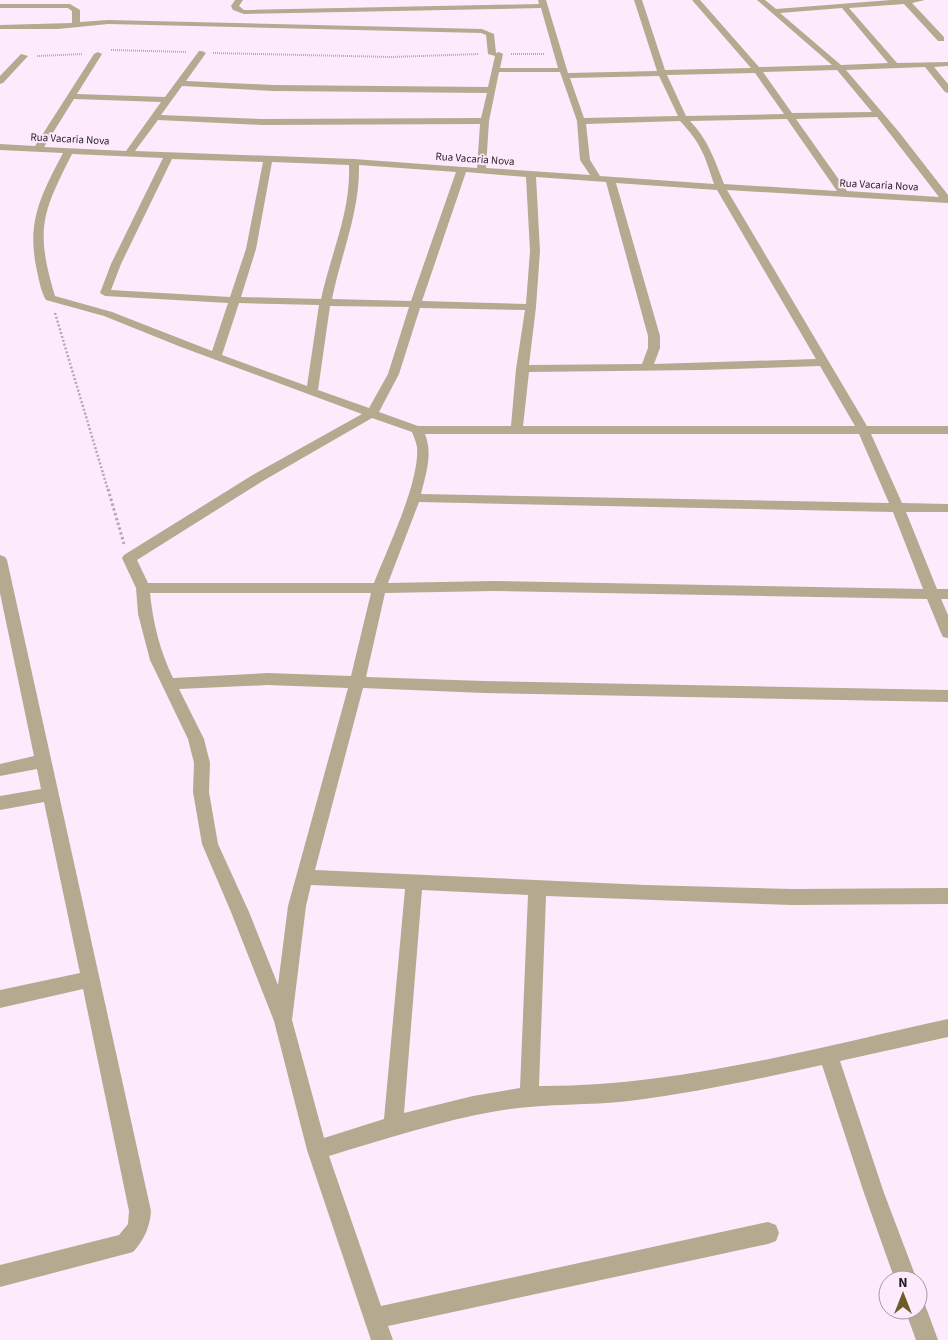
<svg xmlns="http://www.w3.org/2000/svg" width="948" height="1340" font-family="'Source Sans 3',sans-serif">
<rect width="100%" height="100%" fill="#fdebfd"/>
<g fill="none" stroke-linecap="round" stroke-linejoin="round">
<g stroke="#b5a7b5" stroke-width="2" stroke-dasharray="1 1" stroke-linecap="butt">
<polyline points="111,50 187,52"/>
<polyline points="213,53 392,57 479,54"/>
<polyline points="511,54 544,54"/>
<polyline points="37,56 83,54"/>
</g>
<polyline stroke="#b5a7b5" stroke-width="2.5" stroke-dasharray="2 2" stroke-linecap="butt" points="55,313 108,490"/>
<polyline stroke="#b5a7b5" stroke-width="3" stroke-dasharray="2.5 2.5" stroke-linecap="butt" points="108,489 124,544"/>
<g fill="#b3aa90" fill-rule="evenodd">
<path d="M235,0h8l-4,6 5,4 295,-6 -1,-4h8l22,73 89,-2 -23,-71h8l23,70 86,-2 -59,-68h8l59,67 73,-2 -75,-65h8l11,9 115,-9h34l-13,3 32,34v4h-6l-34,-37 -55,4 48,55 51,-1v4l-14,1 14,17v9l-3,-1 -20,-25 -79,3 53,62 49,63v8l-221,-13 140,236h81v8h-77l31,69 46,1v8h-42l31,77h11v10h-7l7,16v23l-5,-1 -2,-4 -14,-34 -433,-8 -109,2 -19,84 118,4 464,9v12l-464,-9 -121,-5 -48,182 331,15 146,4 156,-1v16l-156,1 -246,-9 -7,190c136,1 277,-38 409,-67v18l-108,24 44,132 33,87h-22l-31,-87 -42,-128c-64,14 -128,28 -193,36 -44,5 -88,2 -132,10 -57,10 -112,28 -168,45l52,150 387,-84 8,3 3,8 -3,8 -8,3 -380,82 5,14h-22l-64,-190 -33,-129 -43,-109 -29,-68 -9,-52 1,-29 -6,-24 -38,-79 -12,-46 -2,-26 -14,-30 2,-3 127,-79 111,-62 -181,-67 -77,-31 -58,-16c-5,-8 -7,-20 -9,-29 -11,-49 4,-76 26,-118l-63,-3v-6l35,2 59,-92 4,-2 4,2 -25,40 88,3 34,-46h3l4,2 -20,28 88,4 214,2 7,-31 -7,-2 -2,-19 -5,-2 -373,-9 -50,5h-58v-4l72,-2v-12l-4,-3h-68v-4h70l10,6v12l28,-2 374,9 12,5 2,19 3,-1 4,2 -3,14h58l-17,-60 -297,6 -11,-4 -2,-4zM842,8l46,55 -47,2 -61,-52zM837,70l35,42 -80,1 -29,-41zM499,72h61l17,49 3,39 10,15 -104,-7 3,-47zM755,73l29,41 -98,2 -19,-41zM659,76l19,40 -94,2 -14,-40zM182,86l92,5 213,2 -6,25 -219,1 -101,-4zM74,99l87,3 -35,49 -82,-4zM877,117l62,80 -92,-6 -51,-72zM787,119l50,72 -113,-7c-9,-23 -16,-45 -34,-63zM158,120l104,5 218,-1 -3,44 -123,-9 -219,-8zM680,121c21,22 25,35 34,63l-114,-8 -10,-16 -4,-36zM72,154l91,4 -52,106 -11,29 5,3 123,7 -16,48 -100,-39 -57,-16c-20,-66 -13,-83 17,-142zM172,159l91,3 -17,87 -16,48 -119,-7 10,-26zM272,162l77,3c2,47 -18,88 -28,134l-80,-2 15,-48zM359,165l97,7 -45,129 -79,-2c9,-45 28,-87 27,-134zM466,172l60,5 4,74 -4,53 -104,-3zM536,177l70,5 42,154v12l-6,16 -113,1 7,-58 4,-56zM616,183l101,7 99,169 -162,5 6,-16v-12zM239,303l80,2 -12,81 -85,-31zM330,306l79,1 -21,67 -19,34 -51,-18zM420,308l105,2 -9,59 -5,57h-93l-39,-14 20,-38zM820,366l35,60h-332l6,-54 172,-2zM372,418l40,14c2,5 4,10 5,15 3,35 -30,102 -43,136h-226l-11,-23 124,-78zM425,434h434l30,69 -468,-9c5,-21 12,-40 4,-60zM419,502l474,10 30,77 -429,-8 -106,2zM150,593h221l-20,83 -83,-3 -95,5c-13,-27 -20,-55 -23,-85zM268,685l80,3 -60,218 -10,79 -29,-73 -31,-68 -9,-52 1,-29 -6,-24 -25,-50zM311,885l94,4 -21,230 -60,19 -32,-118 14,-114zM422,890l106,5 -8,193 -47,8 -69,17z"/>
<polygon points="21,54 28,56 3,83 0,84 0,76"/>
<path d="M0,555l5,2 2,3 144,651c-1,16 -7,29 -18,41l-133,35v-22l119,-30 9,-11 1,-13 -46,-222 -83,19v-18l80,-17 -36,-171 -44,8v-14l41,-7 -4,-20 -37,7v-12l34,-8 -34,-163z"/>
<polygon points="918,1300 924,1302 938,1340 916,1340 905,1310 918,1310"/>
</g>
</g>
<g text-anchor="middle" dominant-baseline="central" stroke-width="4" stroke-linejoin="round" paint-order="stroke">
<g font-size="11" fill="#231d23" stroke="#fdebfd">
<text transform="translate(70 139) rotate(3)">Rua Vacaria Nova</text>
<text transform="translate(475 159) rotate(4)">Rua Vacaria Nova</text>
<text transform="translate(879 185) rotate(3)">Rua Vacaria Nova</text>
</g>
</g>
<g transform="translate(903 1295)"><circle r="24" fill="#fdebfd" stroke="#a699a6"/>
<path d="M0-4L9 19L0 12L-9 19Z" fill="#6d5c2a"/>
<text y="-8" font-size="14" font-weight="bold" text-anchor="middle" fill="#231d23">N</text>
</g>
</svg>
